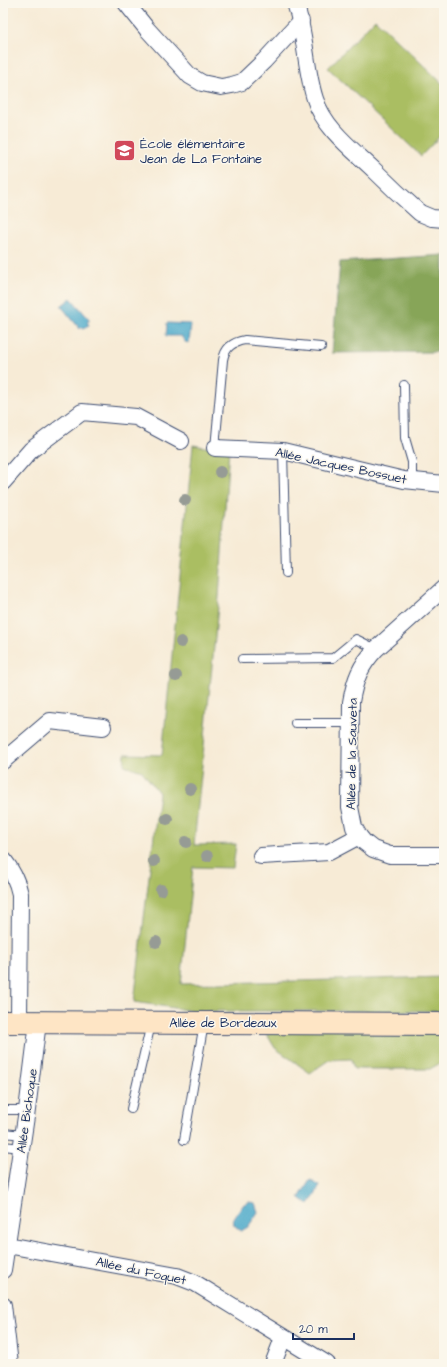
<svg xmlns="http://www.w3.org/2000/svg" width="447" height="1367" font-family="'Architects Daughter',sans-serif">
<rect width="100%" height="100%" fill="#fbf7ec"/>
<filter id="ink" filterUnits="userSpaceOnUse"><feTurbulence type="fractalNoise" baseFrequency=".025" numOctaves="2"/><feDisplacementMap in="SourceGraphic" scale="8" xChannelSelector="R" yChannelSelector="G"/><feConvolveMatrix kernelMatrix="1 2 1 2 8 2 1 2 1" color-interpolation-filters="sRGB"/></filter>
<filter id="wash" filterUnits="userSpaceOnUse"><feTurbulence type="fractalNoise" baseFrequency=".012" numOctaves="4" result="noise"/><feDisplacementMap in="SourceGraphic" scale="16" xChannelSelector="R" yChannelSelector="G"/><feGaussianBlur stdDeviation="0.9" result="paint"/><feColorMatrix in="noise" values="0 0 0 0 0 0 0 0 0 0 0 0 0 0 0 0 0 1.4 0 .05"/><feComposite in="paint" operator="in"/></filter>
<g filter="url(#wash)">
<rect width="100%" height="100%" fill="#f7ebd6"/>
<g fill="#aabe62" stroke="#627660">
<polygon points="375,19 444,85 444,132 421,156 328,68"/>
<polygon points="193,445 205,447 229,449 219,597 194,845 236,844 233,868 193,867 181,984 444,977 444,1011 193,1011 134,1002 159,793 142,771 124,765 125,754 162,755"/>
<polygon points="260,1023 444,1024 444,1061 430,1069 354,1069 351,1059 329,1060 310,1073 275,1048"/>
</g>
<polygon fill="#87a558" stroke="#516a5b" points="444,255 444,352 332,353 340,262"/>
<g fill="#4aa8c9" stroke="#326c94">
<polygon points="71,298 90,320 87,322 89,325 83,329 82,327 80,329 61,306"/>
<polygon points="167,323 191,324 189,343 185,342 181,336 166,336"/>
<polygon points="310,1180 320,1186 309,1204 299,1198"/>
<polygon points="249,1202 255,1203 258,1212 248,1227 241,1231 234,1225 233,1219 244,1204"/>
</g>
</g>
<g filter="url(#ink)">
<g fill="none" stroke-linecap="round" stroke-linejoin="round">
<defs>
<g id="service">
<polyline points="404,385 405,438 412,462 412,482"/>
<path d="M215,448l8,-88c2,-13 10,-18 22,-20l76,7"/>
<polyline points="283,451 286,573"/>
<polyline points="242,659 333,658 356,639 376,649"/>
<polyline points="295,723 351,723"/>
<polyline points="131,1109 151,1024"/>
<polyline points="3,1110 27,1110"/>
<polyline points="3,1133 24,1135"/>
<polyline points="184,1140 204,1023"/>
<polyline points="3,1146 22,1148"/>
</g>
<g id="minor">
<polyline points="126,3 147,29 190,76 202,83 221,87 232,85 242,82 264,61 301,21"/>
<path d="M295,3c11,31 10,65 20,96 9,29 37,50 58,70 15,15 31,30 47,44l12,5 12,1"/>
<polyline points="215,448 283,451 404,480 444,484"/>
<polyline points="3,482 31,450 82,412 136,417 181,441"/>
<path d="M444,588l-68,61c-16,17 -21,30 -25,53l-1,105 4,20 5,9 5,6 9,7 17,6h54"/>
<polyline points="3,761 50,721 103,727"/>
<polyline points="261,856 329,852 359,836"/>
<path d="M3,859c9,11 14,21 17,35l-1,128"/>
<polyline points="7,1245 177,1276 195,1283 327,1364"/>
<polyline points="3,1270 27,1110 38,1022"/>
<polyline points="3,1305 10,1364"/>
<polyline points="273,1364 283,1338"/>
</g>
<polyline id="secondary" points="3,1022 444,1024"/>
</defs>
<use href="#service" stroke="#3c4b70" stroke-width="10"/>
<use href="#minor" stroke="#3c4b70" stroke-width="18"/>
<use href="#secondary" stroke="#3c4b70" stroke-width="24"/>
<use href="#service" stroke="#fff" stroke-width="8"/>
<use href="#minor" stroke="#fff" stroke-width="16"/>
<use href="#secondary" stroke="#fee5c5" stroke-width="22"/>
</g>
<g fill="#969b95">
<circle cx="220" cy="472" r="6"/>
<circle cx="185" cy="500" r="6"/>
<circle cx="181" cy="642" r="6"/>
<circle cx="176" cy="676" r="6"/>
<circle cx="190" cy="789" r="6"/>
<circle cx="167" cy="819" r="6"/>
<circle cx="186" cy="842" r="6"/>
<circle cx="207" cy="856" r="6"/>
<circle cx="154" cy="861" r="6"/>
<circle cx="161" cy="890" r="6"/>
<circle cx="156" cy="942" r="6"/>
</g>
</g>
<defs>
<symbol id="school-square" viewBox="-11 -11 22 22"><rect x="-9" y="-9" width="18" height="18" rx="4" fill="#d1495b" stroke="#fbf7ec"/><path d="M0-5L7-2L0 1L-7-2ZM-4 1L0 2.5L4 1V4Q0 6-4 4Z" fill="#fff"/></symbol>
</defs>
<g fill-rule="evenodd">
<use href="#school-square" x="112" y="138" width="25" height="25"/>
</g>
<g text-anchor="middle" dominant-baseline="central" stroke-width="3" stroke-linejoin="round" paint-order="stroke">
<g font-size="13" fill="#1b2f5e" stroke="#fbf7ec" text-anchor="start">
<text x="140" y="144">École élémentaire<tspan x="140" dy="15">Jean de La Fontaine</tspan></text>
</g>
<g font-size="13" fill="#1b2f5e" stroke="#fbf7ec">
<text transform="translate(341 466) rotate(12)">Allée Jacques Bossuet</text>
<text transform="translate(352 754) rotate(-89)">Allée de la Sauveta</text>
<text x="223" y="1023">Allée de Bordeaux</text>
<text transform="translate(27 1111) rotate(-82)">Allée Bichoque</text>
<text transform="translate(141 1271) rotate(12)">Allée du Foquet</text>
</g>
</g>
<rect width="447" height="1367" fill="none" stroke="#fbf7ec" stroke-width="16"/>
<path d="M293 1333v6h61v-6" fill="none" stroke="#1b2f5e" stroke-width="2"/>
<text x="299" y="1333" font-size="12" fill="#1b2f5e" stroke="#fbf7ec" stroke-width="3" paint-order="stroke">20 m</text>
</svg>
